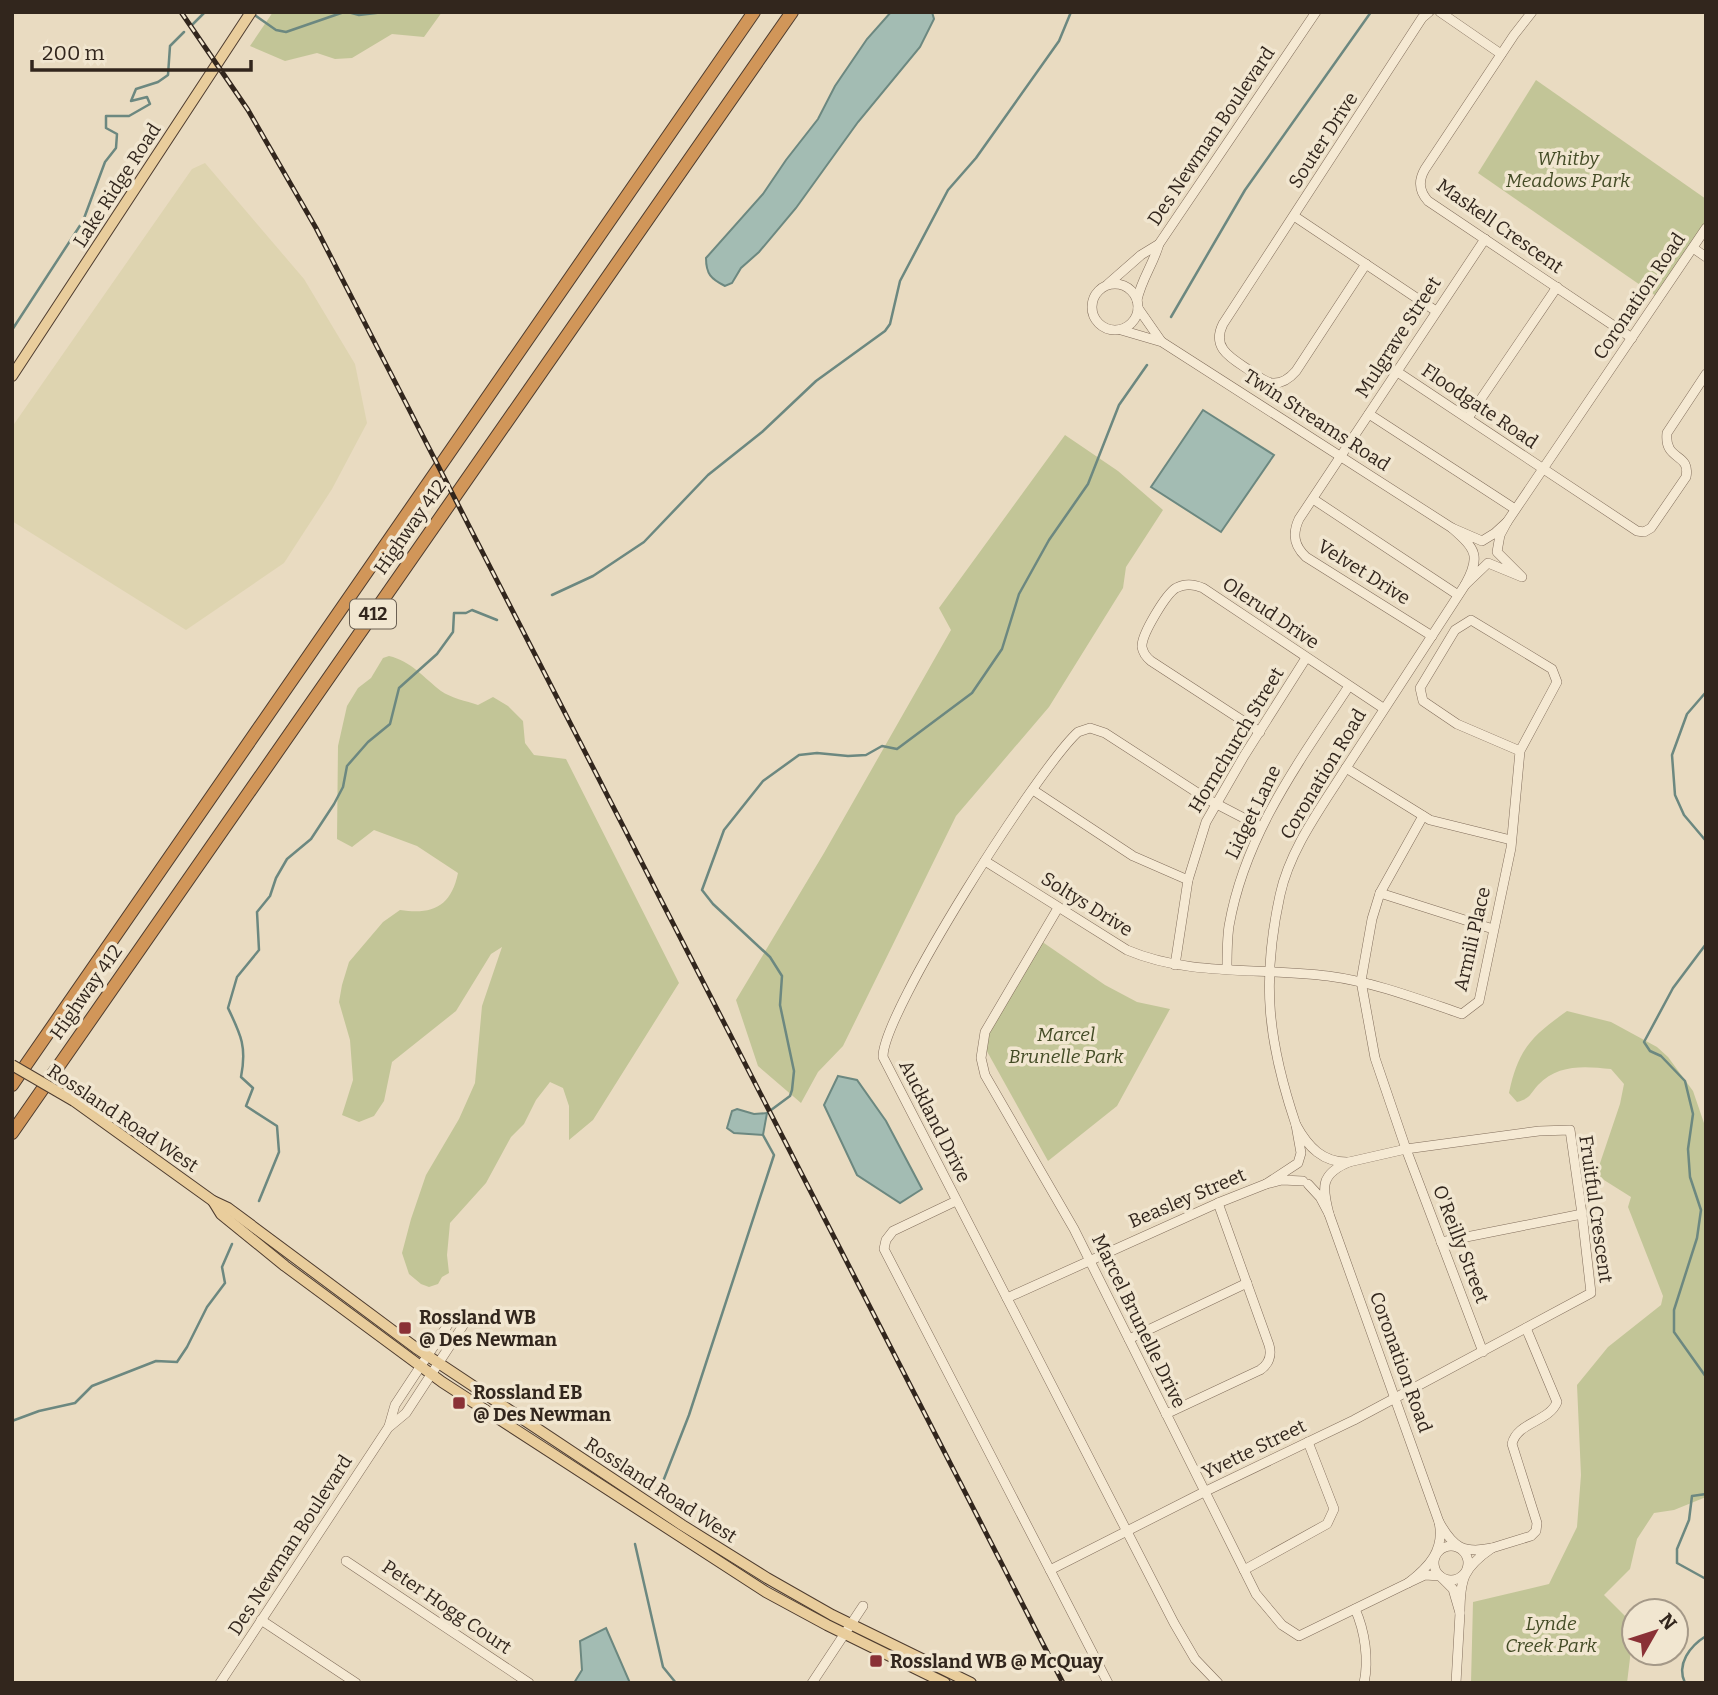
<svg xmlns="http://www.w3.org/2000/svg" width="1718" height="1695" font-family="Bitter,serif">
<rect width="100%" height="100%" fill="#e9dbc1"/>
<polygon fill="#ded4b0" points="205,163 304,279 355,364 367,423 332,489 284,563 186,630 12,521 12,427 192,169"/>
<g fill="#c2c597">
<polygon points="273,12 442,12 424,37 392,34 352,58 335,59 317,53 285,61 250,46"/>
<polygon points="1536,80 1706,199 1706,227 1659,298 1478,173"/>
<polygon points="1065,435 1118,471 1163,510 1126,567 1123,588 1049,707 956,816 843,1046 818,1072 801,1103 758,1066 736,1000 824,853 951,630 939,608"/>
<path d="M389,656c22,5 35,22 52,35 10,7 25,10 37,14l15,-8 15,9 15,15 2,22 9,12 32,4 113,224 -86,137 -24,20v-34l-6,-18 -13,-6 -14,18 -12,24 -13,13 -25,46 -36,40 -3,32 2,18 -7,4 -4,7 -9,3 -8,-3 -12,-10 -7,-21 9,-34 15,-44 33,-56 16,-36 7,-77 20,-59 -11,7 -35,57 -64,51 -8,39 -10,15 -15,6 -17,-7 11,-35 -3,-40 -11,-38 3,-17 7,-23 34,-40 17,-12c32,5 51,-3 58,-37l-41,-27 -43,-16 -22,17 -15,-8 1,-93 9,-40 11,-18 13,-10 12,-20z"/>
<polygon points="1041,941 1105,985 1137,1002 1170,1009 1117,1106 1048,1161 984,1046 989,1028"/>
<path d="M1567,1011l44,11 46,25 11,10 25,34 13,38v368l-32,13 -20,3 -17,26 -7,30 -26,26 30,30 -7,58h-156l2,-81 76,-18 28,-57 4,-52 -4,-90 31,-38 53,-42 2,-9 -35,-89 3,-10 -35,-22 24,-71 4,-20 -13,-15c-27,-3 -53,-5 -73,16 -9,10 -7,13 -21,17l-8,-9c9,-44 23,-57 58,-82z"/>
</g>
<g fill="#a3bcb3" stroke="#6c8880" stroke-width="2">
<path d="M891,12h41l2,7 -14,28 -62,75 -62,86 -37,44 -18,16 -9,15 -7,3c-14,-7 -19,-12 -19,-28l57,-64 23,-34 32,-41 17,-33 32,-47z"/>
<polygon points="1203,410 1274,455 1221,532 1151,487"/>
<polygon points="838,1076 857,1080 886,1121 922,1189 900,1203 857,1175 824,1105"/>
<polygon points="737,1109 754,1114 767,1113 763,1135 734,1133 727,1128 732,1111"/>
<polygon points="606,1628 630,1683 574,1683 582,1670 580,1641"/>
</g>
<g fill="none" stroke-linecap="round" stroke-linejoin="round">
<g stroke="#6c8880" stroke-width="2.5">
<polyline points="348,12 359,15 384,12"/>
<polyline points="256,16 276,30 286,32 344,12"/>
<polyline points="191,26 205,12"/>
<polyline points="1171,317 1245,190 1371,12"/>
<polyline points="12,330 83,221 105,162 116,148 117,134 106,128 106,116 129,116 150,104 147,97 131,101 136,89 158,82 168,75 170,46 184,32"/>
<polyline points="552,595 593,576 644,542 708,475 762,432 816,381 885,331 890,324 900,281 948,190 976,158 1059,41 1071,12"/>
<polyline points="1706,692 1687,714 1672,755 1675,795 1684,815 1706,841"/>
<polyline points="1706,944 1673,988 1644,1042 1650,1051 1661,1056 1685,1081 1693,1114 1688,1149 1690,1177 1701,1210 1697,1238 1674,1310 1674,1332 1706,1377"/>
<polyline points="767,1113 790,1096 792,1090 794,1071 780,1005 782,976 770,957 713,904 702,890 724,830 763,781 799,755 817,753 848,756 866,755 882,746 897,749 972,693 1002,649 1019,594 1049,540 1088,484 1119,405 1147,365"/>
<path d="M259,1201l20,-49 -2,-26 -31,-20 7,-18 -12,-11c6,-30 0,-42 -13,-69l9,-31 22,-27 -2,-38 13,-16 6,-18 11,-19 24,-20 23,-35 9,-17 4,-21 21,-24 22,-18 9,-36 38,-34 16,-22 1,-19h12l6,-3 25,10"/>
<polyline points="12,1421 39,1411 75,1403 92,1386 156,1361 177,1362 187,1347 207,1307 225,1283 222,1267 232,1244"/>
<polyline points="662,1484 689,1415 774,1155 763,1135"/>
<polyline points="1706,1494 1692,1496 1689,1520 1677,1549 1677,1563 1706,1579"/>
<polyline points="635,1544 663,1667 676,1683"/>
<path d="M1685,1683c-9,-19 5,-37 21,-47"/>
</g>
<defs>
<g id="minor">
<polyline points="1440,12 1501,54"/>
<path d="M1532,12l-18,23 -89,134c-7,12 -6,22 3,32l204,137"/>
<polyline points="1294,216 1436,311"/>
<polyline points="1693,248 1706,257"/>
<path d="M1366,264l-70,107c-6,7 -14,13 -24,12 -8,-1 -16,-8 -23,-13 -18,-12 -38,-22 -26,-46l199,-306 7,-6"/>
<circle cx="1115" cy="307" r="23"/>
<polyline points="1108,284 1141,255 1159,244"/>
<path d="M1137,300c5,-22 16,-35 22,-56l157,-232"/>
<polyline points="1138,308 1161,341"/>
<polyline points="1121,330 1162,342 1452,528"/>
<path d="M1396,371l241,160 7,1 7,-4 35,-51c5,-25 -22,-15 -19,-44l39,-59"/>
<polyline points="1369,414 1515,509"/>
<polyline points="1468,418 1557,287"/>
<polyline points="1313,499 1458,595"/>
<polyline points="1507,522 1706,228"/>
<path d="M1507,522l-7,13 -3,17 25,25 -34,-14 -23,22c16,-29 11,-36 -13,-57l30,13 13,-8z"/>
<path d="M1432,636l-126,-79c-12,-11 -14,-23 -7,-38l186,-280"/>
<path d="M1260,732l-109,-71c-5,-4 -8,-8 -9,-14 -1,-12 24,-53 34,-59 9,-5 18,-4 27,0l180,120"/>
<polyline points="1346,768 1430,820 1511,840"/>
<polyline points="1033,790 1133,856 1188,880"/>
<polyline points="1423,816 1380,893 1372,919 1361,981 1375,1058 1406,1149 1483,1352"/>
<path d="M985,861l142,89c63,27 134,17 201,26 46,6 90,23 134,38l17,-13 32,-153 9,-97 37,-69 -5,-13 -81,-49 -16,10 -35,58 3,13 34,23 63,27"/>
<polyline points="1380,893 1493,929"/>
<polyline points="1058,908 985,1032 981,1058 985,1075 1074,1229 1256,1594 1282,1625 1299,1636 1408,1583"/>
<polyline points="1175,965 1188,880 1206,822 1244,756 1306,658"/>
<path d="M1227,969c0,-14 0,-29 2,-43 16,-92 70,-164 120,-240"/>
<path d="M1296,1125c-28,-83 -35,-143 -16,-230 10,-46 41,-87 66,-127 39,-61 79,-122 119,-183"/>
<path d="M1303,1181l-21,-1 -16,4 32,-21 3,-10 -5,-28c12,22 27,38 53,37 -29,12 -27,25 -20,52l-9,-17 -12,-13"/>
<polyline points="956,1201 893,1231 886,1240 884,1249 1050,1570 1204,1492 1354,1420 1591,1293 1582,1214 1570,1130 1539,1131 1406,1149 1349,1162"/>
<polyline points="1329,1214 1439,1522"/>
<polyline points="1441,1242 1582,1214"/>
<polyline points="1007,1298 1218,1203 1266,1184"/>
<polyline points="1129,1339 1247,1283"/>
<path d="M1166,1414l94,-44c9,-6 12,-15 9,-25l-51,-142"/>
<polyline points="389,1426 395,1405 453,1317"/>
<path d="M1439,1522c14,25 24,32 53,26 -29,20 -32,31 -32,65l-7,-24 -13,-13 -15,-1 -17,8c21,-16 37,-33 31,-61z"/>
<circle cx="1451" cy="1563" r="17"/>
<path d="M1492,1548l39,-12 5,-5 1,-8 -25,-79c5,-22 37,-22 45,-42l-31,-74"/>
<polyline points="346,1561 529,1683"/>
<polyline points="1050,1570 1108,1683"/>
<polyline points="1244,1570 1327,1524 1334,1509 1308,1442"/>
<path d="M1355,1609c10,22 14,51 9,74"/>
<polyline points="261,1620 356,1683"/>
<polyline points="220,1683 388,1428 406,1413 464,1324"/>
<polyline points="812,1683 863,1606"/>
<path d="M1218,1683l-23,-24 -21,-36 -291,-566c-1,-44 157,-291 195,-325l12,-4 15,5 102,66 54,28"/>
<polyline points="1456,1683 1460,1613"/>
</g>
<g id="major">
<polyline points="12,376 251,12"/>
<polyline points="74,1101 213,1201 228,1208 416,1348 682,1525 767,1578 832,1615 971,1683"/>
<polyline points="213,1201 221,1214 285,1266 442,1382 766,1592 827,1625 945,1683"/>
</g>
<g id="highway">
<polyline points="12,1085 754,12"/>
<polyline points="12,1133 792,12"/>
</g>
</defs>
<use href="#minor" stroke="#816d5b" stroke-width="10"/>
<use href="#major" stroke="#4e3c2f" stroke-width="12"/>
<use href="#highway" stroke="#4e3c2f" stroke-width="14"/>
<use href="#minor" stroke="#f5e9d3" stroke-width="9"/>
<use href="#major" stroke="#e9cd9c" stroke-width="10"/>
<use href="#highway" stroke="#d19659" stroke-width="12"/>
<defs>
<polyline id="rail" points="181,12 248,110 316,228 1063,1683"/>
</defs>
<use href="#rail" stroke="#32261d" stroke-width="5"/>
<use href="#rail" stroke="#f1e6d0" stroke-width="2.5" stroke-dasharray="8" stroke-linecap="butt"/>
<defs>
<polyline id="major-bridge" points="12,1065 74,1101"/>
</defs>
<use href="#major-bridge" stroke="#4e3c2f" stroke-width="12" stroke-linecap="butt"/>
<use href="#major-bridge" stroke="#e9cd9c" stroke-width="10"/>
</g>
<g fill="#8a3136" stroke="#f1e6d0" stroke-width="2.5">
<rect x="398" y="1321" width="14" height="14" rx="3.5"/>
<rect x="452" y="1396" width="14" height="14" rx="3.5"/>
<rect x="869" y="1654" width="14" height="14" rx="3.5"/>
</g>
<g text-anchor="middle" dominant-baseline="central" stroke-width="7" stroke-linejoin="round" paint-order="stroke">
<rect fill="#f1e6d0" stroke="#6b6053" stroke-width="2" x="350" y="599.5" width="46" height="29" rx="5"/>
<g font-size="18" font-weight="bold" fill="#32261d">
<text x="373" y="614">412</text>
</g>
<g font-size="19" fill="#32261d" stroke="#f1e6d0">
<text transform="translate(1211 136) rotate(-56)">Des Newman Boulevard</text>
<text transform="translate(1323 140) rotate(-57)">Souter Drive</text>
<text transform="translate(117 185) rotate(-57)">Lake Ridge Road</text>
<text transform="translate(1500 226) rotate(35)">Maskell Crescent</text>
<text transform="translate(1639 296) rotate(-56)">Coronation Road</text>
<text transform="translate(1398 337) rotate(-57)">Mulgrave Street</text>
<text transform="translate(1480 406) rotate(34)">Floodgate Road</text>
<text transform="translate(1317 420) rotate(33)">Twin Streams Road</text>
<text transform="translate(410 527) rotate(-55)">Highway 412</text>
<text transform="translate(1364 572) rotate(32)">Velvet Drive</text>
<text transform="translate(1271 613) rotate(34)">Olerud Drive</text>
<text transform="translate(1236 740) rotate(-59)">Hornchurch Street</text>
<text transform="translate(1323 774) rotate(-59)">Coronation Road</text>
<text transform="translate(1253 812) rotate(-64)">Lidget Lane</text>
<text transform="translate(1087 904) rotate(32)">Soltys Drive</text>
<text transform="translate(1472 939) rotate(-77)">Armili Place</text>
<text transform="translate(86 992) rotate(-55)">Highway 412</text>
<text transform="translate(123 1118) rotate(34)">Rossland Road West</text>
<text transform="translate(935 1121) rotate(63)">Auckland Drive</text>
<text transform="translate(1187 1198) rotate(-23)">Beasley Street</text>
<text transform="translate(1596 1209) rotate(82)">Fruitful Crescent</text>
<text transform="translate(1461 1244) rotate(69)">O'Reilly Street</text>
<text transform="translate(1139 1321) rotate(64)">Marcel Brunelle Drive</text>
<text transform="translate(1401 1362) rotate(70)">Coronation Road</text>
<text transform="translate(1254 1449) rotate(-26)">Yvette Street</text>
<text transform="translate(661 1490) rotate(33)">Rossland Road West</text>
<text transform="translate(290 1545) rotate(-57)">Des Newman Boulevard</text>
<text transform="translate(447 1607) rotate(34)">Peter Hogg Court</text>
</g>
<g font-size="19" font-style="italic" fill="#444c26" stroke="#f1e6d0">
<text x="1568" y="158">Whitby<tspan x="1568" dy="22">Meadows Park</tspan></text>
<text x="1066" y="1034">Marcel<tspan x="1066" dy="22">Brunelle Park</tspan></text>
<text x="1551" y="1623">Lynde<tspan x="1551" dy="22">Creek Park</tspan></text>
</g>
<g font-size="19" font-weight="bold" fill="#32261d" stroke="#f1e6d0" text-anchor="start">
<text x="419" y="1317">Rossland WB<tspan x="419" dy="22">@ Des Newman</tspan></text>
<text x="473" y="1392">Rossland EB<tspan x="473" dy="22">@ Des Newman</tspan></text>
<text x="890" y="1661">Rossland WB @ McQuay</text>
</g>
</g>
<rect width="1718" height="1695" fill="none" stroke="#32261d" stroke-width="28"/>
<g transform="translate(1655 1632) rotate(51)"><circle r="33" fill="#f1e6d0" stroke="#a59988" stroke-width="2"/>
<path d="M0-5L12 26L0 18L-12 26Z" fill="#8a3136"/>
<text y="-10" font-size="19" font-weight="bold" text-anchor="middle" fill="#32261d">N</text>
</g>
<path d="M32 60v10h219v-10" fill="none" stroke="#32261d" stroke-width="3.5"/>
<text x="42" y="60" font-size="21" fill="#32261d" stroke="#f1e6d0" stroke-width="5" paint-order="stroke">200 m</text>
</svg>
